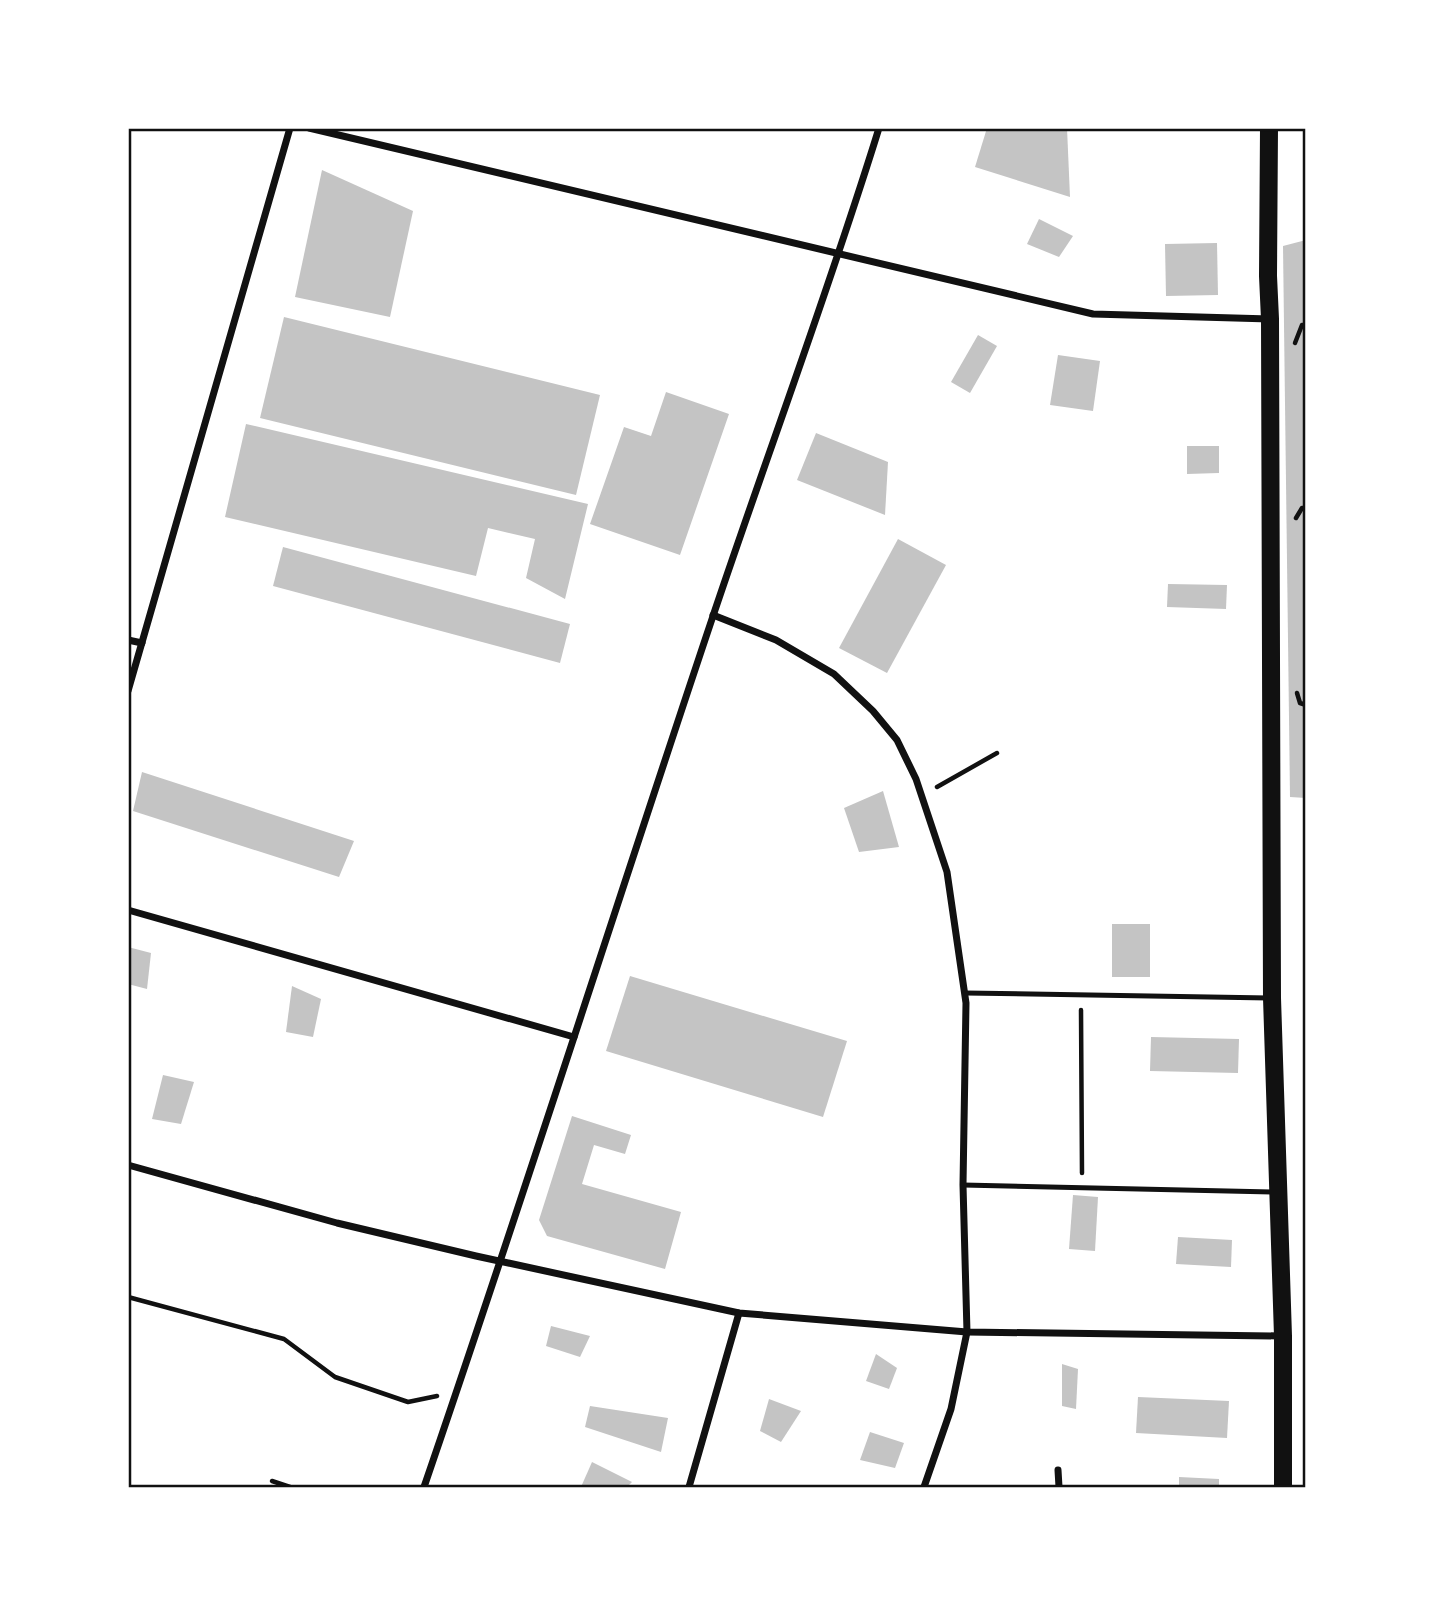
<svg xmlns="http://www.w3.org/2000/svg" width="1434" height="1615" font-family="'Nunito Sans',sans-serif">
<rect width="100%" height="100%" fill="#fff"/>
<g fill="#c4c4c4">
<polygon points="987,128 1067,128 1070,197 975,167"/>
<polygon points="322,170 413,211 390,317 295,297"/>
<polygon points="1039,219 1073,236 1059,257 1027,244"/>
<polygon points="1306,240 1306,798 1290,797 1283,246"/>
<polygon points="1217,243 1218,295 1166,296 1165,244"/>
<polygon points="284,317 600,395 576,495 260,418"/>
<polygon points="978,335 997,346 970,393 951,382"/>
<polygon points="1058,355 1100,361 1093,411 1050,405"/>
<polygon points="666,392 729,414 680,555 590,524 624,427 651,436"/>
<polygon points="246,424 588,504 565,599 526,578 535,539 488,528 476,576 225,517"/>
<polygon points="816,433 888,462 885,515 797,480"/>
<polygon points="1187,446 1219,446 1219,473 1187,474"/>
<polygon points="898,539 946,565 887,673 839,648"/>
<polygon points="283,547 570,624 560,663 273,586"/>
<polygon points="1168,584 1227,585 1226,609 1167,607"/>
<polygon points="142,772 354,841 339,877 133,811"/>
<polygon points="883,791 899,847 859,852 844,808"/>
<rect x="1112" y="924" width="38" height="53"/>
<polygon points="128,947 151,953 147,989 128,984"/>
<polygon points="630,976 847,1041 823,1117 606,1051"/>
<polygon points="292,986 321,999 313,1037 286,1032"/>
<polygon points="1151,1037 1239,1039 1238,1073 1150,1071"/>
<polygon points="163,1075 194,1082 181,1124 152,1119"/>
<polygon points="572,1116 631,1135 625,1154 594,1145 582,1184 681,1212 665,1269 547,1236 539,1220"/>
<polygon points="1073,1195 1098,1197 1095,1251 1069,1249"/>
<polygon points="1178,1237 1232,1240 1231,1267 1176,1264"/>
<polygon points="551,1326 590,1336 580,1357 546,1346"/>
<polygon points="876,1354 897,1368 889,1389 866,1381"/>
<polygon points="1062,1364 1078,1369 1076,1409 1062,1406"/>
<polygon points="1138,1397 1229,1401 1227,1438 1136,1433"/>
<polygon points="769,1399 801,1411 781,1442 760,1431"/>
<polygon points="590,1406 668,1418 661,1452 585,1427"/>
<polygon points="870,1432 904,1443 895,1468 860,1460"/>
<polygon points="592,1462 632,1482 627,1487 581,1487"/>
<polygon points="1179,1477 1219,1479 1219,1487 1179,1487"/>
</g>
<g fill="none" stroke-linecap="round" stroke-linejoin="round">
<g stroke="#111" stroke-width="4.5">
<polyline points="1295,343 1302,325 1306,325"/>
<polyline points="1296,518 1302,508 1306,508"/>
<polyline points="1297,693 1300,703 1306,705"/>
<polyline points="937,787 997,753"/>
<polyline points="1081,1010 1082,1173"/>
<polyline points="128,1297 284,1339 335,1377 408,1402 437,1396"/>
<polyline points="272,1481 290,1487"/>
</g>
<g stroke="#111" stroke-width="5">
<polyline points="965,993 1269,998"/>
<polyline points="963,1185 1275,1192"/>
</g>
<g stroke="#111" stroke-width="7">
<polyline points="309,128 1093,314 1270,319"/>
<polyline points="713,615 776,640 834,674 873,711 897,740 916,779 947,872 966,1003 963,1185 967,1332 951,1409 924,1487"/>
<polyline points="128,640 142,643"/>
<polyline points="128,691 290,128"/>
<polyline points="128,910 574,1037"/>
<polyline points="128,1165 337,1223 476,1256 739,1313 967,1332 1281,1336"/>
<polyline points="1058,1470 1059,1487"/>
<path d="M424,1487c99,-288 191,-579 288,-868 55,-164 116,-326 167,-491"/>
<polyline points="689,1487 739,1313"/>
</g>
<polyline stroke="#111" stroke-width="18" points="1269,128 1268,276 1270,319 1272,998 1283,1336 1283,1487"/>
</g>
<rect width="1434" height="1615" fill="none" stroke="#ffffff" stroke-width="259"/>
<rect x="130" y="130" width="1174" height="1356" fill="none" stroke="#111" stroke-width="2.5"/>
</svg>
